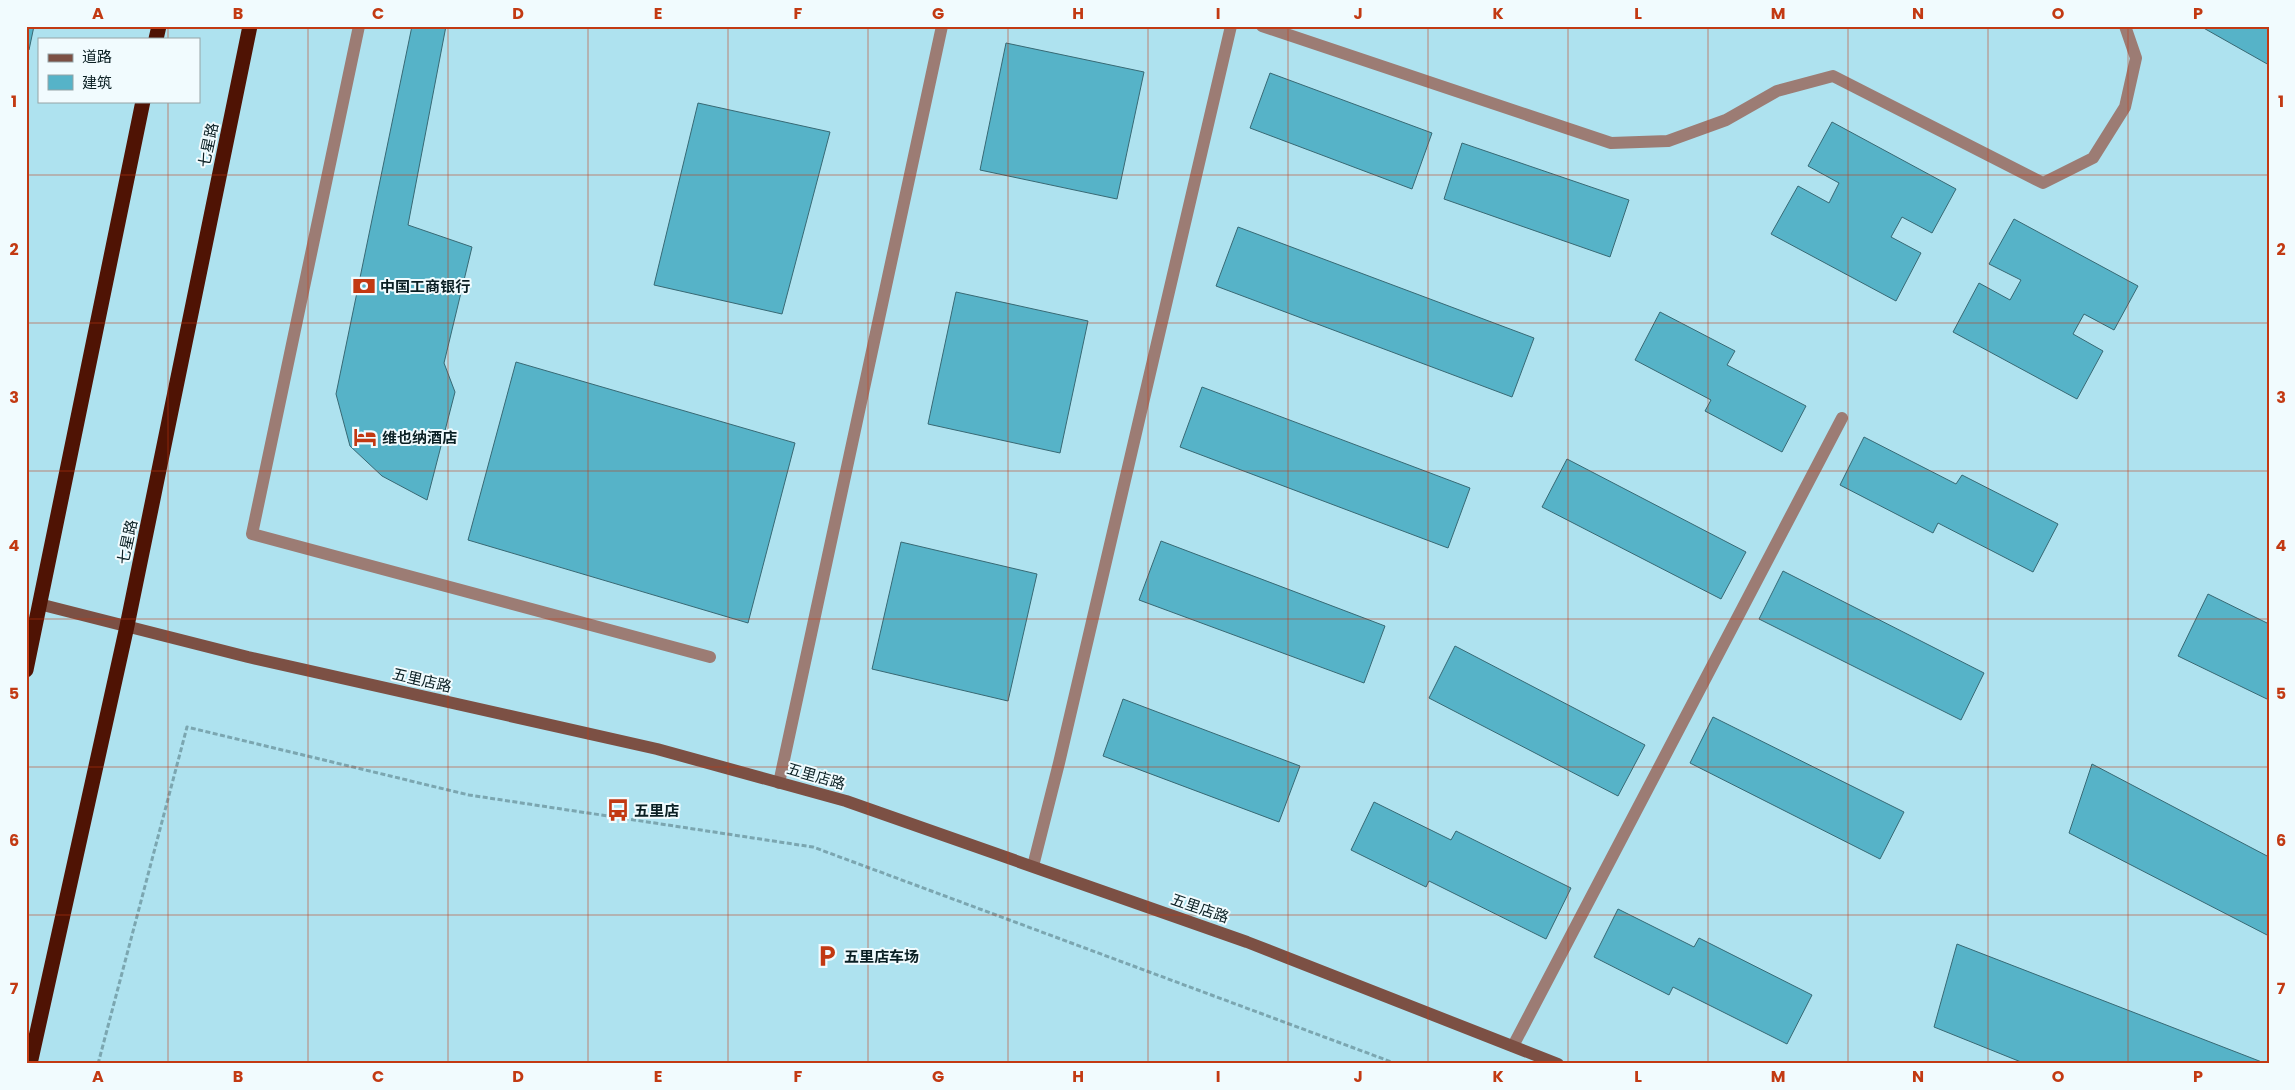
<svg xmlns="http://www.w3.org/2000/svg" width="2295" height="1090" font-family="Poppins,'Noto Sans SC',sans-serif">
<rect width="100%" height="100%" fill="#aee2ef"/>
<g fill="#56b3c8" stroke="#386974">
<polygon points="26,26 34,26 29,50 26,49"/>
<polygon points="412,26 446,26 408,225 472,247 444,363 455,392 427,500 382,476 350,446 336,394"/>
<polygon points="2200,26 2269,26 2269,65"/>
<polygon points="1006,43 1144,72 1117,199 980,170"/>
<polygon points="1270,73 1432,133 1412,189 1250,128"/>
<polygon points="698,103 830,132 782,314 654,285"/>
<polygon points="1832,122 1956,189 1932,233 1902,217 1891,237 1921,253 1896,301 1771,234 1798,186 1829,203 1839,183 1808,166"/>
<polygon points="1462,143 1629,200 1610,257 1444,199"/>
<polygon points="2014,219 2138,286 2114,330 2084,314 2073,334 2103,351 2077,399 1953,332 1979,283 2010,300 2021,280 1989,264"/>
<polygon points="1238,227 1534,338 1512,397 1216,286"/>
<polygon points="956,292 1088,321 1060,453 928,424"/>
<polygon points="1660,312 1735,351 1727,365 1806,406 1782,452 1705,411 1711,400 1635,360"/>
<polygon points="516,362 795,443 748,623 468,540"/>
<polygon points="1202,387 1470,488 1448,548 1180,447"/>
<polygon points="1864,437 1956,484 1962,475 2058,524 2033,572 1938,523 1933,533 1840,485"/>
<polygon points="1567,459 1746,552 1721,599 1542,507"/>
<polygon points="1161,541 1385,626 1364,683 1139,600"/>
<polygon points="901,542 1037,574 1008,701 872,669"/>
<polygon points="1783,571 1984,673 1961,720 1759,619"/>
<polygon points="2208,594 2269,624 2269,700 2178,656"/>
<polygon points="1455,646 1645,745 1618,796 1429,698"/>
<polygon points="1123,699 1300,766 1279,822 1103,756"/>
<polygon points="1713,717 1904,812 1880,859 1690,763"/>
<polygon points="2092,764 2269,857 2269,936 2069,833"/>
<polygon points="1374,802 1451,840 1456,831 1571,888 1546,939 1429,881 1426,887 1351,850"/>
<polygon points="1618,909 1694,947 1699,938 1812,995 1787,1044 1673,987 1669,995 1594,957"/>
<polygon points="1957,944 2267,1064 2026,1064 1934,1027"/>
</g>
<g fill="none" stroke-linecap="round" stroke-linejoin="round">
<polyline stroke="#7ba6b0" stroke-width="3" stroke-dasharray="5 2.5" stroke-linecap="butt" points="98,1064 187,727 469,795 813,847 1397,1064"/>
<g stroke="#9c7c74" stroke-width="12">
<polyline points="359,26 252,534 710,657"/>
<polyline points="1262,26 1611,143 1668,141 1726,120 1777,91 1833,76 2043,183 2093,158 2125,107 2136,58 2125,26"/>
<polyline points="779,783 942,26"/>
<polyline points="1033,866 1059,763 1231,26"/>
<polyline points="1513,1046 1842,418"/>
</g>
<polyline stroke="#7c5044" stroke-width="12" points="39,604 248,657 657,749 846,801 1247,942 1558,1064"/>
<g stroke="#4f1304" stroke-width="15">
<polyline points="156,39 159,26"/>
<polyline points="26,670 143,101"/>
<polyline points="30,1064 127,626 250,26"/>
</g>
</g>
<path fill="none" stroke="#c23912" stroke-width="1" stroke-opacity="0.55" d="M168,26v13M308,26v1038M448,26v1038M588,26v1038M728,26v1038M868,26v1038M1008,26v1038M1148,26v1038M1288,26v1038M1428,26v1038M1568,26v1038M1708,26v1038M1848,26v1038M1988,26v1038M2128,26v1038M168,101v963M26,175h2243M26,323h2243M26,471h2243M26,619h2243M26,767h2243M26,915h2243"/>
<defs>
<symbol id="bank-bare" viewBox="-9 -9 18 18"><path d="M-6-4H6V4H-6ZM0-2.3a2.3 2.3 0 1 0 0 4.6a2.3 2.3 0 1 0 0-4.6Z" fill="#c23912" stroke="#f1fbfe" stroke-width="2.5" paint-order="stroke"/></symbol>
<symbol id="hotel-bare" viewBox="-9 -9 18 18"><path d="M-6-4.5h1.5V1H6V5H4.5V3h-9V5H-6ZM-4 0a1.8 1.8 0 1 1 3.6 0ZM.5 0V-2.5h3Q6-2.5 6 0Z" fill="#c23912" stroke="#f1fbfe" stroke-width="2.5" paint-order="stroke"/></symbol>
<symbol id="bus-bare" viewBox="-9 -9 18 18"><path d="M-5-6H5V4H4V6H2V4H-2V6H-4V4H-5ZM-3.5-4V0h7V-4ZM-3.5 1.2v1.5H-2V1.2ZM2 1.2v1.5H3.5V1.2Z" fill="#c23912" stroke="#f1fbfe" stroke-width="2.5" paint-order="stroke"/></symbol>
<symbol id="parking-bare" viewBox="-9 -9 18 18"><path d="M-3.5-5.5H1a3.5 3.5 0 0 1 0 7H-1V5.5H-3.5ZM-1-3.4V-.6H.8a1.4 1.4 0 0 0 0-2.8Z" fill="#c23912" stroke="#f1fbfe" stroke-width="2.5" paint-order="stroke"/></symbol>
</defs>
<g fill-rule="evenodd">
<use href="#bank-bare" x="348" y="270" width="32" height="32"/>
<use href="#hotel-bare" x="349" y="421" width="32" height="32"/>
<use href="#bus-bare" x="602" y="794" width="32" height="32"/>
<use href="#parking-bare" x="811" y="940" width="32" height="32"/>
</g>
<g text-anchor="middle" dominant-baseline="central" stroke-width="4" stroke-linejoin="round" paint-order="stroke">
<g font-size="15" fill="#0a1f23" stroke="#f1fbfe">
<text transform="translate(208 145) rotate(-78)">七星路</text>
<text transform="translate(127 542) rotate(-78)">七星路</text>
<text transform="translate(422 680) rotate(13)">五里店路</text>
<text transform="translate(816 776) rotate(16)">五里店路</text>
<text transform="translate(1200 908) rotate(19)">五里店路</text>
</g>
<g font-size="15" font-weight="bold" fill="#0a1f23" stroke="#f1fbfe" text-anchor="start">
<text x="380" y="286">中国工商银行</text>
<text x="382" y="437">维也纳酒店</text>
<text x="634" y="810">五里店</text>
<text x="844" y="956">五里店车场</text>
</g>
</g>
<rect width="2295" height="1090" fill="none" stroke="#f1fbfe" stroke-width="55"/>
<rect x="38" y="38" width="162" height="65" fill="#f1fbfe" stroke="#95a3a6"/>
<rect x="48" y="54" width="25" height="8" fill="#7c5044" stroke="#95a3a6"/>
<text x="82" y="62" font-size="15" fill="#0a1f23">道路</text>
<rect x="48" y="75" width="25" height="15" fill="#56b3c8" stroke="#95a3a6"/>
<text x="82" y="88" font-size="15" fill="#0a1f23">建筑</text>
<rect x="28" y="28" width="2240" height="1034" fill="none" stroke="#c23912" stroke-width="2"/>
<g font-size="16" text-anchor="middle" font-weight="bold" fill="#c23912">
<text x="98" y="19">A</text>
<text x="238" y="19">B</text>
<text x="378" y="19">C</text>
<text x="518" y="19">D</text>
<text x="658" y="19">E</text>
<text x="798" y="19">F</text>
<text x="938" y="19">G</text>
<text x="1078" y="19">H</text>
<text x="1218" y="19">I</text>
<text x="1358" y="19">J</text>
<text x="1498" y="19">K</text>
<text x="1638" y="19">L</text>
<text x="1778" y="19">M</text>
<text x="1918" y="19">N</text>
<text x="2058" y="19">O</text>
<text x="2198" y="19">P</text>
<text x="14" y="107">1</text>
<text x="2281" y="107">1</text>
<text x="14" y="255">2</text>
<text x="2281" y="255">2</text>
<text x="14" y="403">3</text>
<text x="2281" y="403">3</text>
<text x="14" y="551">4</text>
<text x="2281" y="551">4</text>
<text x="14" y="699">5</text>
<text x="2281" y="699">5</text>
<text x="14" y="846">6</text>
<text x="2281" y="846">6</text>
<text x="14" y="994">7</text>
<text x="2281" y="994">7</text>
<text x="98" y="1082">A</text>
<text x="238" y="1082">B</text>
<text x="378" y="1082">C</text>
<text x="518" y="1082">D</text>
<text x="658" y="1082">E</text>
<text x="798" y="1082">F</text>
<text x="938" y="1082">G</text>
<text x="1078" y="1082">H</text>
<text x="1218" y="1082">I</text>
<text x="1358" y="1082">J</text>
<text x="1498" y="1082">K</text>
<text x="1638" y="1082">L</text>
<text x="1778" y="1082">M</text>
<text x="1918" y="1082">N</text>
<text x="2058" y="1082">O</text>
<text x="2198" y="1082">P</text>
</g>
</svg>
